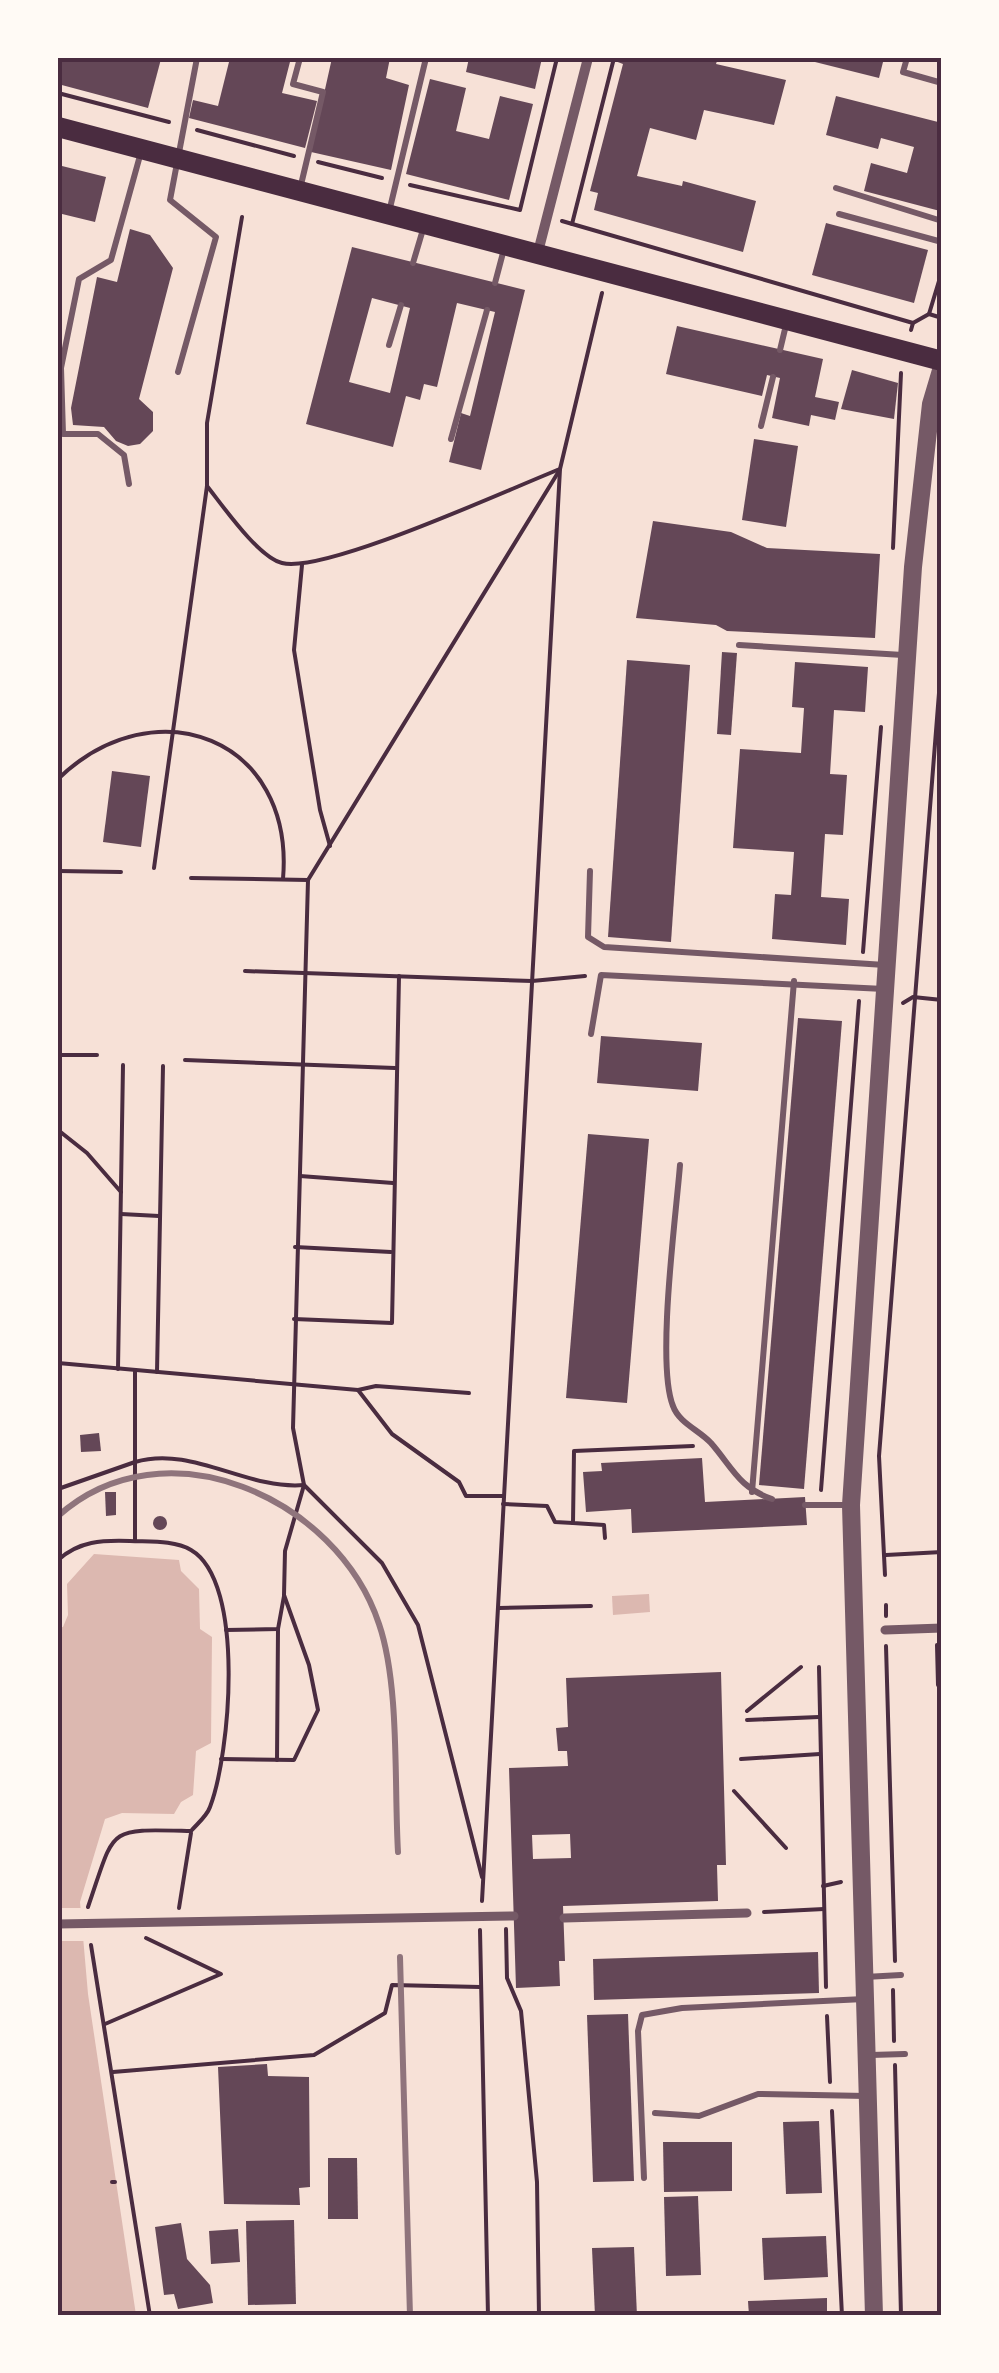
<svg xmlns="http://www.w3.org/2000/svg" width="999" height="2373" font-family="'Work Sans',sans-serif">
<rect width="100%" height="100%" fill="#f7e1d7"/>
<g fill="#dcb8b0">
<polygon points="94,1554 179,1560 181,1571 199,1589 200,1629 212,1637 211,1743 196,1751 193,1795 181,1802 174,1814 122,1813 105,1819 80,1902 88,1994 136,2315 58,2315 58,1628 63,1627 68,1615 67,1584"/>
<polygon points="649,1594 650,1612 613,1615 612,1596"/>
</g>
<polygon fill="#f7e1d7" points="58,1908 86,1908 89,1941 58,1941"/>
<g fill="#644757" fill-rule="evenodd">
<polygon points="58,58 161,59 148,108 58,84"/>
<polygon points="230,58 291,58 282,93 317,101 305,148 189,118 193,100 218,106"/>
<polygon points="332,58 390,58 386,78 409,85 391,170 311,152"/>
<polygon points="469,58 542,58 535,89 466,72"/>
<polygon points="616,58 718,58 716,64 786,80 774,125 704,110 696,140 650,128 637,176 682,186 683,181 756,201 743,252 594,210 598,193 590,191 623,64 615,61"/>
<polygon points="816,58 884,58 879,78 815,62"/>
<polygon points="430,79 466,88 456,131 489,139 500,96 533,104 509,200 406,174"/>
<polygon points="836,96 942,123 940,211 864,191 871,163 907,173 914,147 881,138 878,149 826,135"/>
<polygon points="58,165 106,177 95,222 58,213"/>
<polygon points="826,223 928,250 914,303 812,275"/>
<polygon points="130,229 150,235 173,268 139,399 153,412 153,431 140,444 128,446 116,441 104,427 73,425 71,408 97,277 117,282"/>
<path d="M352,247l173,43 -44,180 -32,-8 12,-49 9,3 25,-104 -38,-9 -20,84 -13,-3 -4,16 -14,-4 -13,51 -87,-23zM372,298l38,10 -20,85 -41,-11z"/>
<polygon points="677,326 823,359 815,397 839,402 835,420 811,415 809,426 772,418 780,378 767,375 762,396 666,374"/>
<polygon points="852,370 898,383 894,419 841,409"/>
<polygon points="754,439 798,446 786,527 742,520"/>
<polygon points="653,521 731,532 767,548 880,554 875,638 727,631 716,625 636,618"/>
<polygon points="722,652 737,653 731,735 717,734"/>
<polygon points="627,660 690,665 671,942 608,937"/>
<polygon points="795,662 868,667 865,712 834,710 830,774 847,775 843,835 825,834 821,897 849,899 846,945 772,939 775,894 791,895 794,852 733,848 740,749 801,753 804,708 792,707"/>
<polygon points="112,771 150,776 141,847 103,842"/>
<polygon points="798,1018 842,1021 804,1489 759,1485"/>
<polygon points="601,1036 702,1043 698,1091 597,1083"/>
<polygon points="588,1134 649,1139 627,1403 566,1398"/>
<polygon points="99,1433 101,1451 81,1452 80,1435"/>
<polygon points="702,1458 705,1502 805,1497 807,1525 632,1533 631,1509 586,1512 583,1472 602,1471 601,1463"/>
<polygon points="105,1492 116,1492 116,1515 106,1516"/>
<circle cx="160" cy="1523" r="7"/>
<path d="M721,1672l5,193h-9l1,36 -155,5 2,55h-6l1,25 -44,2 -7,-220 59,-2 -1,-15h-9l-2,-23 12,-1 -2,-49zM570,1834l1,24 -38,1 -1,-24z"/>
<polygon points="818,1952 819,1993 594,2000 593,1959"/>
<polygon points="628,2014 634,2181 593,2182 587,2015"/>
<polygon points="267,2064 268,2076 309,2077 310,2187 299,2188 300,2205 224,2204 218,2067"/>
<polygon points="819,2121 822,2193 786,2194 783,2122"/>
<polygon points="663,2142 732,2142 732,2191 664,2192"/>
<polygon points="328,2158 357,2158 358,2219 328,2219"/>
<polygon points="698,2196 701,2275 666,2276 664,2197"/>
<polygon points="294,2220 296,2304 248,2305 246,2221"/>
<polygon points="181,2223 187,2259 210,2285 213,2303 178,2309 174,2294 164,2295 155,2227"/>
<polygon points="238,2229 240,2262 211,2264 209,2231"/>
<polygon points="826,2236 828,2277 764,2280 762,2238"/>
<polygon points="634,2247 637,2316 595,2316 592,2248"/>
<polygon points="827,2298 827,2316 749,2316 748,2301"/>
</g>
<g fill="none" stroke-linecap="round" stroke-linejoin="round">
<g stroke="#4a2c40" stroke-width="4">
<polyline points="58,93 169,122"/>
<polyline points="197,130 294,156"/>
<polyline points="318,162 382,178"/>
<polyline points="410,185 520,210 557,58"/>
<polyline points="562,221 913,323"/>
<polyline points="572,224 614,58"/>
<polyline points="929,314 942,318"/>
<polyline points="911,330 913,323 929,314 942,271"/>
<path d="M207,486c16,20 51,71 75,77 43,11 227,-74 278,-94"/>
<polyline points="893,548 901,373"/>
<polyline points="302,565 294,650 320,810 330,846"/>
<path d="M58,779c97,-94 237,-41 225,100"/>
<polyline points="154,868 207,486 207,423 242,217"/>
<polyline points="58,871 121,872"/>
<polyline points="191,878 308,880 293,1428 304,1485 382,1563 418,1625 482,1877"/>
<polyline points="308,880 559,471"/>
<polyline points="863,952 881,727"/>
<polyline points="245,971 532,981 585,976"/>
<polyline points="903,1003 913,997 942,1000"/>
<polyline points="58,1055 97,1055"/>
<polyline points="185,1060 395,1068"/>
<polyline points="58,1130 87,1153 121,1192"/>
<polyline points="300,1176 393,1183"/>
<polyline points="121,1214 159,1216"/>
<polyline points="295,1247 391,1252"/>
<polyline points="294,1319 392,1323 399,976"/>
<polyline points="58,1363 358,1390 376,1386 469,1393"/>
<polyline points="118,1369 123,1065"/>
<polyline points="157,1372 163,1066"/>
<polyline points="358,1390 392,1434 459,1482 466,1496 503,1496"/>
<polyline points="58,1489 135,1462 135,1370"/>
<polyline points="821,1490 859,1001"/>
<polyline points="503,1504 547,1506 555,1522 573,1523"/>
<polyline points="605,1538 604,1525 573,1523 574,1451 693,1446"/>
<path d="M135,1541v-79c57,-17 111,28 169,23l-19,66 -1,44 25,70 9,45 -24,50 -73,-1"/>
<polyline points="886,1555 942,1552"/>
<path d="M58,1560c21,-19 44,-20 72,-19 19,1 44,-1 61,9 55,32 39,205 19,257 -3,9 -13,17 -19,24 -86,-2 -75,-5 -103,76"/>
<polyline points="885,1575 879,1456 942,655"/>
<polyline points="499,1608 591,1606"/>
<polyline points="886,1616 886,1605"/>
<polyline points="226,1630 278,1629 284,1596"/>
<polyline points="937,1645 938,1685"/>
<polyline points="886,1646 895,1961"/>
<polyline points="819,1667 826,1987"/>
<polyline points="747,1711 801,1667"/>
<polyline points="747,1720 819,1717"/>
<polyline points="940,1722 942,1722"/>
<polyline points="741,1759 820,1754"/>
<polyline points="277,1760 278,1629"/>
<polyline points="734,1791 786,1848"/>
<polyline points="823,1886 841,1882"/>
<polyline points="482,1901 560,469 602,293"/>
<polyline points="179,1908 191,1833"/>
<polyline points="764,1912 824,1909"/>
<polyline points="506,1929 507,1978 521,2011 537,2182 539,2316"/>
<polyline points="480,1930 488,2316"/>
<polyline points="91,1945 150,2316"/>
<polyline points="893,1990 894,2041"/>
<polyline points="827,2016 830,2082"/>
<polyline points="105,2024 221,1974 146,1938"/>
<polyline points="895,2065 901,2316"/>
<polyline points="113,2072 314,2055 385,2013 392,1985 480,1987"/>
<polyline points="832,2111 842,2316"/>
<polyline points="112,2182 115,2182"/>
</g>
<g stroke="#755966" stroke-width="6">
<polyline points="300,58 293,84 323,92 300,189"/>
<polyline points="907,58 903,72 942,83"/>
<polyline points="836,188 942,221"/>
<polyline points="389,212 426,58"/>
<polyline points="839,214 942,242"/>
<polyline points="413,263 424,226"/>
<polyline points="495,283 504,249"/>
<polyline points="389,345 401,305"/>
<polyline points="780,350 786,325"/>
<polyline points="178,372 216,237 170,200 197,58"/>
<polyline points="761,426 773,377"/>
<polyline points="451,439 487,310"/>
<polyline points="129,484 124,455 98,434 63,434 61,368 79,279 111,260 141,152"/>
<polyline points="739,645 903,655"/>
<polyline points="590,871 588,937 604,947 885,965"/>
<polyline points="591,1034 601,975 884,989"/>
<path d="M680,1165c-4,51 -24,199 -7,241 6,17 26,24 38,37 21,24 28,45 61,56"/>
<polyline points="752,1492 794,981"/>
<polyline points="805,1505 850,1505"/>
<polyline points="865,1977 901,1975"/>
<polyline points="871,2055 905,2054"/>
<polyline points="655,2113 699,2116 758,2094 866,2096"/>
<polyline points="644,2178 638,2031 642,2015 682,2008 864,1999"/>
</g>
<g stroke="#755966" stroke-width="9">
<polyline points="885,1630 942,1628"/>
<polyline points="564,1918 747,1913"/>
<polyline points="58,1924 514,1916"/>
</g>
<polyline stroke="#755966" stroke-width="10" points="538,252 588,58"/>
<polyline stroke="#755966" stroke-width="18" points="874,2316 851,1505 913,567 931,404 942,367"/>
<polyline stroke="#4a2c40" stroke-width="20" points="58,127 942,361"/>
<g stroke="#8f747c" stroke-width="6">
<path d="M58,1516c106,-95 279,-19 321,108 21,61 15,162 19,228"/>
<polyline points="400,1957 410,2316"/>
</g>
</g>
<rect width="999" height="2373" fill="none" stroke="#fffaf5" stroke-width="120"/>
<rect x="60" y="60" width="879" height="2253" fill="none" stroke="#4a2c40" stroke-width="4"/>
</svg>
